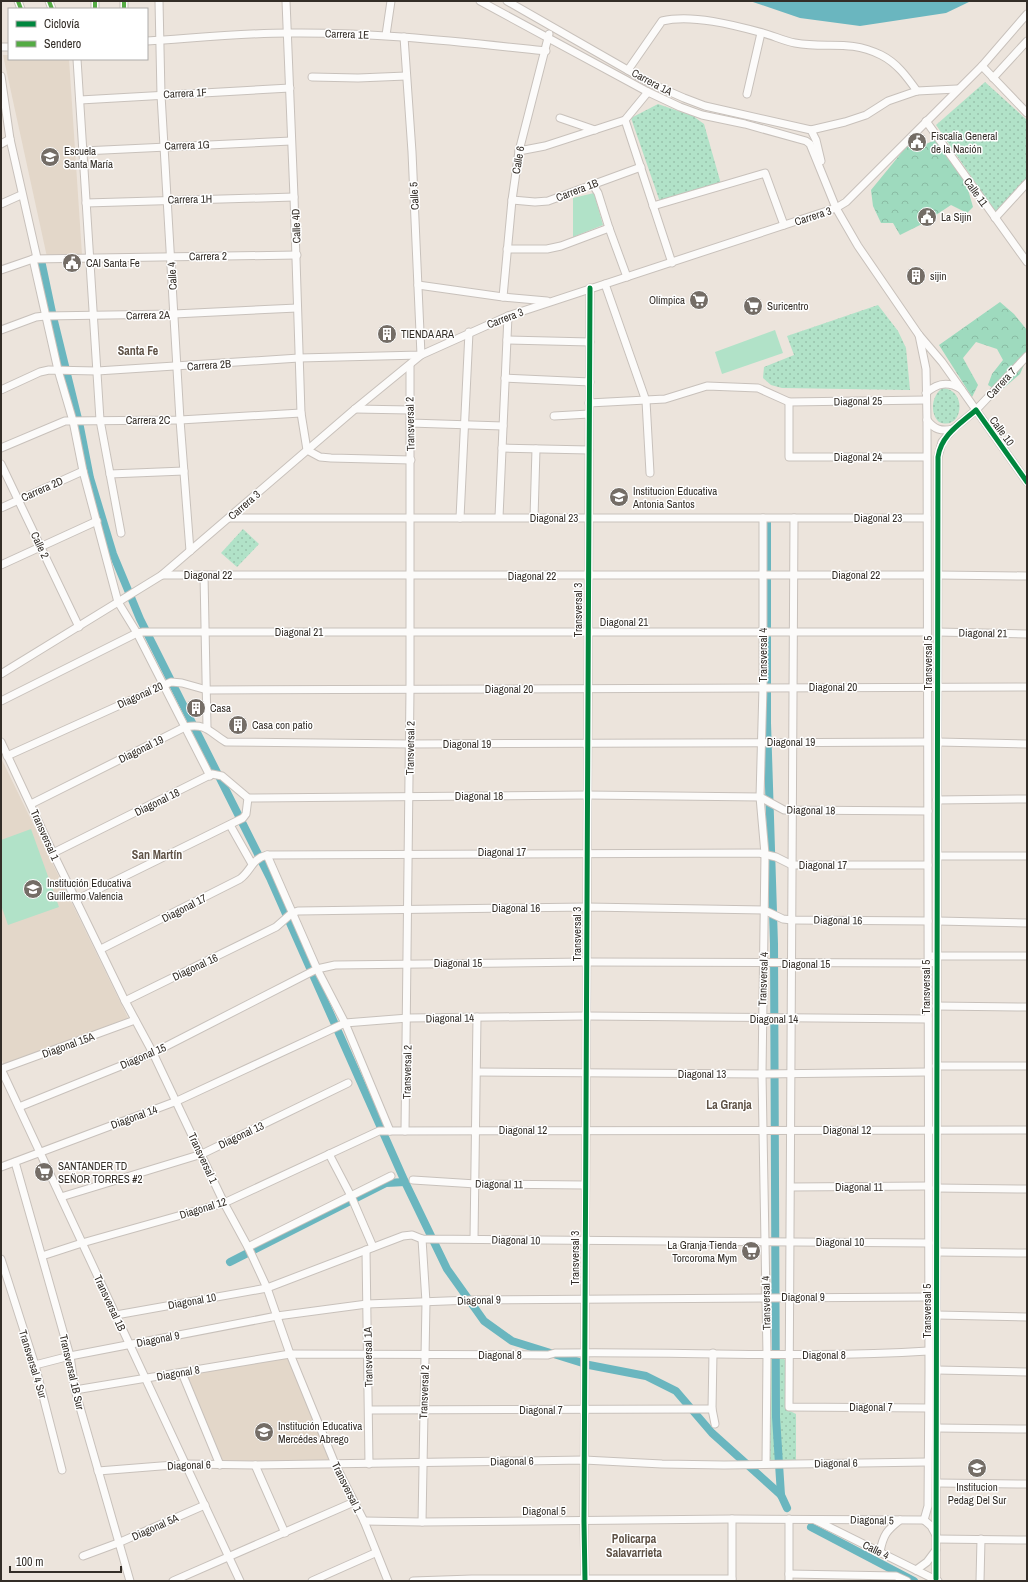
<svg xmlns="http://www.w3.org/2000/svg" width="1028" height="1582" font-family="'Archivo Narrow',sans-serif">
<defs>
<pattern id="grass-dots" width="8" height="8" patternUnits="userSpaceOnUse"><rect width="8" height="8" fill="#b1e2c8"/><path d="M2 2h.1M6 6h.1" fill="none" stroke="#99c2ac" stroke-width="1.8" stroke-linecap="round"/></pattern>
<pattern id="forest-crowns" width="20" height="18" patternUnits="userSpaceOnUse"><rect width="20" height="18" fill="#9edabe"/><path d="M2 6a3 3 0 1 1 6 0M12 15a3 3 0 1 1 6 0" fill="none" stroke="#89bba3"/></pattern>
</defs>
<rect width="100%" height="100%" fill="#ece4dc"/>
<g fill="#e3d7c9">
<polygon points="3,55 9,55 9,59 69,59 82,255 47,257"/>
<polygon points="1,758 129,1020 4,1065 1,1058"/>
<polygon points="290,1354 335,1464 220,1465 182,1373"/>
</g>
<g fill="url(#grass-dots)">
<polygon points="985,82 1027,120 1027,179 996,213 936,125"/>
<polygon points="658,104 693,116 704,124 721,184 660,202 631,118"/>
<polygon points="878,305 898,331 906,348 910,390 782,388 771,385 763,378 764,367 794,355 787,336"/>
<path d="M943,388c25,2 20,44 -4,34 -10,-9 -7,-28 4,-34z"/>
<polygon points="243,529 259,544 237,567 221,553"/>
<polygon points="773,1357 782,1357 787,1362 788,1410 796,1414 796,1461 768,1461 767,1361"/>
</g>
<g fill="url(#forest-crowns)">
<polygon points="935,140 965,179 973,207 967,213 951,205 924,223 900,235 893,223 881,223 873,206 871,190 907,146 917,148"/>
<polygon points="1000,302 1014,314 1027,330 1027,358 1020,374 999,392 988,385 992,374 1003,360 997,349 976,342 963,358 978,385 972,397 939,345"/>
</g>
<g fill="#b1e2c8">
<polygon points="594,193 603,225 573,237 573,198"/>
<polygon points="775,330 783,353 722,374 715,352"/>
<polygon points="31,829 59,907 8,925 1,905 1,840"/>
</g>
<polygon fill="#6ab6bf" points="750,1 971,1 946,13 860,26 800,18"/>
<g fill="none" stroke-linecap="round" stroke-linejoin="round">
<g stroke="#6ab6bf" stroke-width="8">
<polyline points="41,260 53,317 80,427 90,478 113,554 140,619 270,878 405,1182 447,1269 484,1321 512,1341 589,1365 646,1376 676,1391 712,1433 781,1495 787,1508"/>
<polyline points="767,519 767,723 774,944 776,1417 781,1495"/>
<polyline points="230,1262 386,1183 405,1182"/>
<polyline points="811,1527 914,1581"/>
</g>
<defs>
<g id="minor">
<polyline points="18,1 21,9"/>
<polyline points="49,1 52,9"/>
<polyline points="95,1 95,9"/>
<polyline points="124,1 124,9"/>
<polyline points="159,1 161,95 180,420 190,551"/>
<polyline points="286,1 294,197 301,413 307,450 320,457 331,458 411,460"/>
<polyline points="480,1 648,92 680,107 702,115 745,124 806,141 810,144 836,208 858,246 919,335 942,362 1027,482"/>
<polyline points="507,1 652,84 684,98 705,106 811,130 816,140 821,161"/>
<polyline points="386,35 391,1"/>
<path d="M147,41c47,-3 95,-8 142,-8 86,-1 171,9 257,18"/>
<polyline points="1,47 9,47"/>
<polyline points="77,59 100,420 121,533"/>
<polyline points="982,66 1027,113"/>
<path d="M628,70l34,-49c30,-7 72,4 101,12 11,3 21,8 32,10 33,6 53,-4 86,12 16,8 26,22 36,36"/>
<polyline points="1,76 10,139 37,258"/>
<polyline points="312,77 358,78 406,76"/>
<polyline points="993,78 1027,41"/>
<polyline points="747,94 761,33"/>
<polyline points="80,100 290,88"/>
<polyline points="560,118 595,130"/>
<polyline points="625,120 672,263"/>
<polyline points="926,121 1027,262"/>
<polyline points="811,130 845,122 866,115 888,101 917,91 957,89"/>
<polyline points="1,144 10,139"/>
<polyline points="83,151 291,141"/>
<polyline points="519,151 545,146 625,120 648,92"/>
<polyline points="593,185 598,193 609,228 627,277"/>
<polyline points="512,200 535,202 548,201 641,167"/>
<polyline points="86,203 294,197"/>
<polyline points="1,204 21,195"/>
<polyline points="653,206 765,173 784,225"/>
<polyline points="995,218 1027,183"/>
<polyline points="507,249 547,249 561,246 609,228"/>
<polyline points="33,259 58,370 73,421 83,471 118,602 137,633 210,776"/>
<polyline points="1,270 33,259 297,255"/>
<polyline points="605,284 646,401 650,473"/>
<polyline points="418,285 503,297 547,301"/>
<polyline points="503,297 512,200 519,151 549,34"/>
<polyline points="1,330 36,317 45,316 174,314 297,308"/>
<polyline points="919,335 926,369 927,420 929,1370 928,1506 924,1520"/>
<polyline points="507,340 590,342"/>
<polyline points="505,378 590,382"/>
<polyline points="1,390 40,372 49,370 97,371 299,358 421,355 412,152 404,37"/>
<path d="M926,393c11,-10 22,-12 35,-4"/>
<polyline points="789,402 789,457 926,457"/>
<polyline points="589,403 665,399 707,386 758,388 789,402 926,400"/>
<polyline points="355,409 410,410"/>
<polyline points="554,416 589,414"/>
<path d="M927,420c7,9 14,12 26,9"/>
<polyline points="410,423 503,426"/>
<polyline points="1,448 65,421 180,420 301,413"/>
<polyline points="502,448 589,450"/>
<polyline points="1,464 79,627"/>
<polyline points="110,474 184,471"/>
<polyline points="1,508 83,471"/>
<polyline points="499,517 508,316"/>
<polyline points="229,518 927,518"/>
<polyline points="460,518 469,332"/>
<polyline points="534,518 536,449"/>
<polyline points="763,518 763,687 760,797 765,854 762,1074 767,1355 766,1464"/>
<polyline points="794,518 789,1407 928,1408"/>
<polyline points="1,565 97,521"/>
<polyline points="162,575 926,575"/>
<polyline points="204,575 207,728"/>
<polyline points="939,575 1027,576"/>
<polyline points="938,632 1027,634"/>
<polyline points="1,674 162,575 355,409 421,355 508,316 836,208 846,202 982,66 1027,14"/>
<polyline points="1,701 137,633 143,632 926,632"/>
<polyline points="1,742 53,853 125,1001 153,1053 224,1203 249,1249 267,1288 290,1354 335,1464 364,1521 388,1581"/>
<polyline points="938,742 1027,744"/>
<polyline points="7,756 171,682 182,683 207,690 1027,687"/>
<polyline points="937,800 1027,799"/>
<path d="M31,804l154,-77c22,-4 24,5 41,15l184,2 516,-2"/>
<polyline points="230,825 252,864"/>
<polyline points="53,853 212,774 222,776 248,798 587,795 760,797 784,810 928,811"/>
<polyline points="267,855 317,969 345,1023 390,1131"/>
<polyline points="937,856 1027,856"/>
<polyline points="76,900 243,818 246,814 248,798"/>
<polyline points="937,921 1027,923"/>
<path d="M101,949l139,-70c12,-9 11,-20 27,-24l492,-2 17,4 16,8h136"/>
<polyline points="932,956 1027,956"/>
<polyline points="125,1001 276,927 292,913 298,911 587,907 764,910 783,919 792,920 928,921"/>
<polyline points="936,1006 1027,1007"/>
<polyline points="936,1066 1027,1066"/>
<polyline points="1,1069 240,1581"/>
<polyline points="1,1069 135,1020"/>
<polyline points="477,1072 762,1074 927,1072"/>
<polyline points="19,1107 153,1053 317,969 335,965 586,962 931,963"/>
<polyline points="405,1131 410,689 410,365"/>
<polyline points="329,1154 351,1196 373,1247"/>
<polyline points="15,1162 70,1356 75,1390 130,1581"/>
<polyline points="1,1167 177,1101 345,1023 408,1018 586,1016 928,1019"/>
<polyline points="413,1180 476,1184 585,1185"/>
<polyline points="791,1187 928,1186"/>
<polyline points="936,1188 1027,1189"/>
<polyline points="61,1197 202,1154 348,1083"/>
<polyline points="422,1239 426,1302 422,1522"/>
<polyline points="474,1239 477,1017"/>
<polyline points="248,1247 391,1176"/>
<polyline points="366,1250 369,1464"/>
<polyline points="937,1252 1027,1253"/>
<polyline points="42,1256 82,1243 224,1203 379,1131 1027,1130"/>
<polyline points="1,1259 35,1365 62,1470"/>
<polyline points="116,1315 267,1288 403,1236 412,1235 422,1239 929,1243"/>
<polyline points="937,1315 1027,1317"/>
<polyline points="713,1353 712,1409 715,1424"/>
<polyline points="35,1365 70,1356 277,1316 367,1304 472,1300 928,1297"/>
<polyline points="937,1370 1027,1372"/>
<polyline points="182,1373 220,1465"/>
<path d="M75,1390l215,-36 258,1 7,-2c125,-2 249,6 373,-2"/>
<polyline points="369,1410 712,1409"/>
<polyline points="937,1428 1027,1429"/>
<polyline points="255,1465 285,1533"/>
<polyline points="98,1471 186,1464 255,1465 584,1460 662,1464 724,1465 927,1462"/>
<polyline points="937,1483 1027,1484"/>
<polyline points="732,1519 732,1581"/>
<polyline points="815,1520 938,1581"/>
<polyline points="924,1520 931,1526 936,1535"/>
<polyline points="364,1521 422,1522 732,1519 924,1520"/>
<polyline points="937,1539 1027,1540"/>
<path d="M880,1552c3,-17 7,-22 20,-32"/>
<polyline points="83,1556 118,1543 205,1505"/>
<polyline points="916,1570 927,1562 936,1550"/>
<polyline points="789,1574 896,1576 907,1581"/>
<polyline points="936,1579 938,457 942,442 953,429 976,410 1027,356"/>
<polyline points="173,1581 354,1502"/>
<polyline points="312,1581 375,1553"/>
<polyline points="413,1581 472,1579 732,1579"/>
<polyline points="585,1581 584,1521 590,288"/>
<polyline points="789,1581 789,1519"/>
<polyline points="980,1581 981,1539"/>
</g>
</defs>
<use href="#minor" stroke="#c8c1bb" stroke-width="9"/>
<use href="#minor" stroke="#fcfbfa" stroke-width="7"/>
<g stroke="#54ab44" stroke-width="4" stroke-dasharray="8 4" stroke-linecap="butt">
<polyline points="18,1 21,9"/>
<polyline points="49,1 52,9"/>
<polyline points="95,1 95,9"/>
<polyline points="124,1 124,9"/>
</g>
<defs>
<g id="cycleway">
<path d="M936,1579l2,-1122c3,-22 22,-33 38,-47l51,72"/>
<polyline points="585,1581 584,1521 590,288"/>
</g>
</defs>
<use href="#cycleway" stroke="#fff" stroke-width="8"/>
<use href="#cycleway" stroke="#00873e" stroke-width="5"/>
</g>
<defs>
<symbol id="civic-disc" viewBox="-11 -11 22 22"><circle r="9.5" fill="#746d66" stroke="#fff"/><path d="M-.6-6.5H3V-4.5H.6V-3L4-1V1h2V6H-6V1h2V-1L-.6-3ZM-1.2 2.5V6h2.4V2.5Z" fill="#fff"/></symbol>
<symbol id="school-disc" viewBox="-11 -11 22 22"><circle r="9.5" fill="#746d66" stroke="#fff"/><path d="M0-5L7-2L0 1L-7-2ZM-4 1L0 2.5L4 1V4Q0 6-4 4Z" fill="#fff"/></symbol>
<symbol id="building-disc" viewBox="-11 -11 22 22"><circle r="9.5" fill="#746d66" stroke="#fff"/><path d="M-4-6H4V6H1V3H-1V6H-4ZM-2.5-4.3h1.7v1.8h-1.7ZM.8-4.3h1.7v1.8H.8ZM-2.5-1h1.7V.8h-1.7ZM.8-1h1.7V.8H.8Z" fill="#fff"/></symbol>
<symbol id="supermarket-disc" viewBox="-11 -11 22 22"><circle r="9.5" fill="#746d66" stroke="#fff"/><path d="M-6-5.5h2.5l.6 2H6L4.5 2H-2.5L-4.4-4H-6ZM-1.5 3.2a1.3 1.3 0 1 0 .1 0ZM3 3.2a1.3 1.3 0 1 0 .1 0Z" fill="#fff"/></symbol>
</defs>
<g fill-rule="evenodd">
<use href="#civic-disc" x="906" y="131" width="22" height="22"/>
<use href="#school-disc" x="39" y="146" width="22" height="22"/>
<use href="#civic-disc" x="916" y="206" width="22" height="22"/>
<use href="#civic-disc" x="61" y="252" width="22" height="22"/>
<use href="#building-disc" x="905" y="265" width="22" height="22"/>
<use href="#supermarket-disc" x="688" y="289" width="22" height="22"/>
<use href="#supermarket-disc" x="742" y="295" width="22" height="22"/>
<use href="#building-disc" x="376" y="323" width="22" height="22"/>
<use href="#school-disc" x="608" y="486" width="22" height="22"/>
<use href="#building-disc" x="185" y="697" width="22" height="22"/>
<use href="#building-disc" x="227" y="714" width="22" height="22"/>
<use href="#school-disc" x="22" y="878" width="22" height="22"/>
<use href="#supermarket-disc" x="33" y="1161" width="22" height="22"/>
<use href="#supermarket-disc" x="740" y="1240" width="22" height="22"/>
<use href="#school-disc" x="253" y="1421" width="22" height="22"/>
<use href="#school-disc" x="966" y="1457" width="22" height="22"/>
</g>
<g text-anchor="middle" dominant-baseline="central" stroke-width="3" stroke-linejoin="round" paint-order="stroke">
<g font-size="11" fill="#332d27" stroke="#fff">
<text transform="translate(347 34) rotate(2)">Carrera 1E</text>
<text transform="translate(652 82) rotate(28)">Carrera 1A</text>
<text transform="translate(185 93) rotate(-3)">Carrera 1F</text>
<text transform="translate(187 145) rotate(-2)">Carrera 1G</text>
<text transform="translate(518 160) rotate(-80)">Calle 6</text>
<text transform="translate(577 190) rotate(-21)">Carrera 1B</text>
<text transform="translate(976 192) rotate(54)">Calle 11</text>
<text transform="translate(414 196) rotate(-93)">Calle 5</text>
<text transform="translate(190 199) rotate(-1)">Carrera 1H</text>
<text transform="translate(813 216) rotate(-18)">Carrera 3</text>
<text transform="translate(296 226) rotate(-92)">Calle 4D</text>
<text transform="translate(208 256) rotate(-1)">Carrera 2</text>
<text transform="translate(172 276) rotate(-93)">Calle 4</text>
<text transform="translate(148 315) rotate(-1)">Carrera 2A</text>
<text transform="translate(505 318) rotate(-21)">Carrera 3</text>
<text transform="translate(209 365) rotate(-4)">Carrera 2B</text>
<text transform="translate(1001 383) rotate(-47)">Carrera 7</text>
<text transform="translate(858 401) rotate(-1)">Diagonal 25</text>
<text x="148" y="420">Carrera 2C</text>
<text transform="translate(410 424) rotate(-91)">Transversal 2</text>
<text transform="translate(1002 431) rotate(54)">Calle 10</text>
<text x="858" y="457">Diagonal 24</text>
<text transform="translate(42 489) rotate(-24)">Carrera 2D</text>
<text transform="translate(244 505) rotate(-41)">Carrera 3</text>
<text x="554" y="518">Diagonal 23</text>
<text x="878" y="518">Diagonal 23</text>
<text transform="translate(40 545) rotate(65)">Calle 2</text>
<text x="208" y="575">Diagonal 22</text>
<text x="856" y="575">Diagonal 22</text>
<text x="532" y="576">Diagonal 22</text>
<text transform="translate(578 610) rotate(-90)">Transversal 3</text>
<text x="624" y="622">Diagonal 21</text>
<text x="299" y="632">Diagonal 21</text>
<text transform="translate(983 633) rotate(1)">Diagonal 21</text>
<text transform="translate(763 655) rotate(-90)">Transversal 4</text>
<text transform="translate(928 663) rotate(-90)">Transversal 5</text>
<text x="833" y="687">Diagonal 20</text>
<text x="509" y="689">Diagonal 20</text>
<text transform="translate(140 695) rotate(-24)">Diagonal 20</text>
<text x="791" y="742">Diagonal 19</text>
<text x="467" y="744">Diagonal 19</text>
<text transform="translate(410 748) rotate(-89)">Transversal 2</text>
<text transform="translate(141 749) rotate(-26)">Diagonal 19</text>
<text x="479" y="796">Diagonal 18</text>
<text transform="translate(157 802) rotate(-26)">Diagonal 18</text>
<text transform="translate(811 810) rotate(1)">Diagonal 18</text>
<text transform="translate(45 835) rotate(66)">Transversal 1</text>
<text x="502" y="852">Diagonal 17</text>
<text x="823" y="865">Diagonal 17</text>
<text transform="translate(184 908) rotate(-27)">Diagonal 17</text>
<text x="516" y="908">Diagonal 16</text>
<text transform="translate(838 920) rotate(1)">Diagonal 16</text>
<text transform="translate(577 934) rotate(-90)">Transversal 3</text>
<text x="458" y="963">Diagonal 15</text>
<text x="806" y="964">Diagonal 15</text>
<text transform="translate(195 967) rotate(-25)">Diagonal 16</text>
<text transform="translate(763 979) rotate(-88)">Transversal 4</text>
<text transform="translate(926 987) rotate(-90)">Transversal 5</text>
<text transform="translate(450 1018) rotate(-1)">Diagonal 14</text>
<text x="774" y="1019">Diagonal 14</text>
<text transform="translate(68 1045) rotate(-20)">Diagonal 15A</text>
<text transform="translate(143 1056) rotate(-23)">Diagonal 15</text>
<text transform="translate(407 1072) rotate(-89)">Transversal 2</text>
<text x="702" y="1074">Diagonal 13</text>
<text transform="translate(134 1117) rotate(-20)">Diagonal 14</text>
<text x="523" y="1130">Diagonal 12</text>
<text x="847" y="1130">Diagonal 12</text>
<text transform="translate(241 1135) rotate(-25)">Diagonal 13</text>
<text transform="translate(203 1158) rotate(65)">Transversal 1</text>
<text transform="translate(499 1184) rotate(1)">Diagonal 11</text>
<text x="859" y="1187">Diagonal 11</text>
<text transform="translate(203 1208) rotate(-17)">Diagonal 12</text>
<text transform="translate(516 1240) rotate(1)">Diagonal 10</text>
<text x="840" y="1242">Diagonal 10</text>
<text transform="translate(575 1258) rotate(-90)">Transversal 3</text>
<text x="803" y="1297">Diagonal 9</text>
<text transform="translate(479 1300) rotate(-2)">Diagonal 9</text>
<text transform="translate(192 1301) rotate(-10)">Diagonal 10</text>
<text transform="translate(110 1303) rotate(65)">Transversal 1B</text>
<text transform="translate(766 1303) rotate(-91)">Transversal 4</text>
<text transform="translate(927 1311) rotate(-90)">Transversal 5</text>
<text transform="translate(158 1339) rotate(-11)">Diagonal 9</text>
<text x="500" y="1355">Diagonal 8</text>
<text x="824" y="1355">Diagonal 8</text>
<text transform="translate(368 1357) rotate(-91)">Transversal 1A</text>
<text transform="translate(33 1364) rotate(73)">Transversal 4 Sur</text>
<text transform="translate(72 1372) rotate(77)">Transversal 1B Sur</text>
<text transform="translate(178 1373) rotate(-10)">Diagonal 8</text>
<text transform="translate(424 1392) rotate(-88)">Transversal 2</text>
<text x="871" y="1407">Diagonal 7</text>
<text x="541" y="1410">Diagonal 7</text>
<text transform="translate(512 1461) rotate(-1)">Diagonal 6</text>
<text transform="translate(836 1463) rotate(-1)">Diagonal 6</text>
<text transform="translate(189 1465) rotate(-2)">Diagonal 6</text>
<text transform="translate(347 1487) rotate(64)">Transversal 1</text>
<text x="544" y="1511">Diagonal 5</text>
<text transform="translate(872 1520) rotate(1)">Diagonal 5</text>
<text transform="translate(155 1527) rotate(-24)">Diagonal 5A</text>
<text transform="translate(876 1550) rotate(26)">Calle 4</text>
</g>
<g font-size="11" fill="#332d27" stroke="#fff" text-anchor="start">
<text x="931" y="136">Fiscalía General<tspan x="931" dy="13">de la Nación</tspan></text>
<text x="64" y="151">Escuela<tspan x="64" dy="13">Santa María</tspan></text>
<text x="941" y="217">La Sijin</text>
<text x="86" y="263">CAI Santa Fe</text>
<text x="930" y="276">sijin</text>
<text x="685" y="300" text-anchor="end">Olímpica</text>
<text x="767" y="306">Suricentro</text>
<text x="401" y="334">TIENDA ARA</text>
<text x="633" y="491">Institucion Educativa<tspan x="633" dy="13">Antonia Santos</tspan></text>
<text x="210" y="708">Casa</text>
<text x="252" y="725">Casa con patio</text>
<text x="47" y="883">Institución Educativa<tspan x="47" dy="13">Guillermo Valencia</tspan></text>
<text x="58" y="1166">SANTANDER TD<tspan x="58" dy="13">SEÑOR TORRES #2</tspan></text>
<text x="737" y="1245" text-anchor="end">La Granja Tienda<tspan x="737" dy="13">Torcoroma Mym</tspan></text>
<text x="278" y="1426">Institución Educativa<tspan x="278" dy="13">Mercédes Abrego</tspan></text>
<text x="977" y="1487" text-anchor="middle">Institucion<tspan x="977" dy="13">Pedag Del Sur</tspan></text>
</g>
<g font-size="12" font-weight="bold" fill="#5e5145" stroke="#fff">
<text x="138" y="351">Santa Fe</text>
<text x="157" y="855">San Martín</text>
<text x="729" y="1105">La Granja</text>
<text x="634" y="1539">Policarpa<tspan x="634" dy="14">Salavarrieta</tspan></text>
</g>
</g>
<rect width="1028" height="1582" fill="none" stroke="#332d27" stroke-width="4"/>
<rect x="8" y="8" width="140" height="52" fill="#ffffff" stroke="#adaba9"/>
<rect x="16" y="21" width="20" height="6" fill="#00873e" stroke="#adaba9"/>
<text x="44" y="28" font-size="12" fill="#332d27">Ciclovía</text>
<rect x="16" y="41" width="20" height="6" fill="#54ab44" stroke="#adaba9"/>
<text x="44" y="48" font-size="12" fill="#332d27">Sendero</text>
<path d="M10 1566v6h111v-6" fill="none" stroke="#332d27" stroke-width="2"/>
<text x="16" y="1566" font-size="12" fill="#332d27" stroke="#ffffff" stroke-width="3" paint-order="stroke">100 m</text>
</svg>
